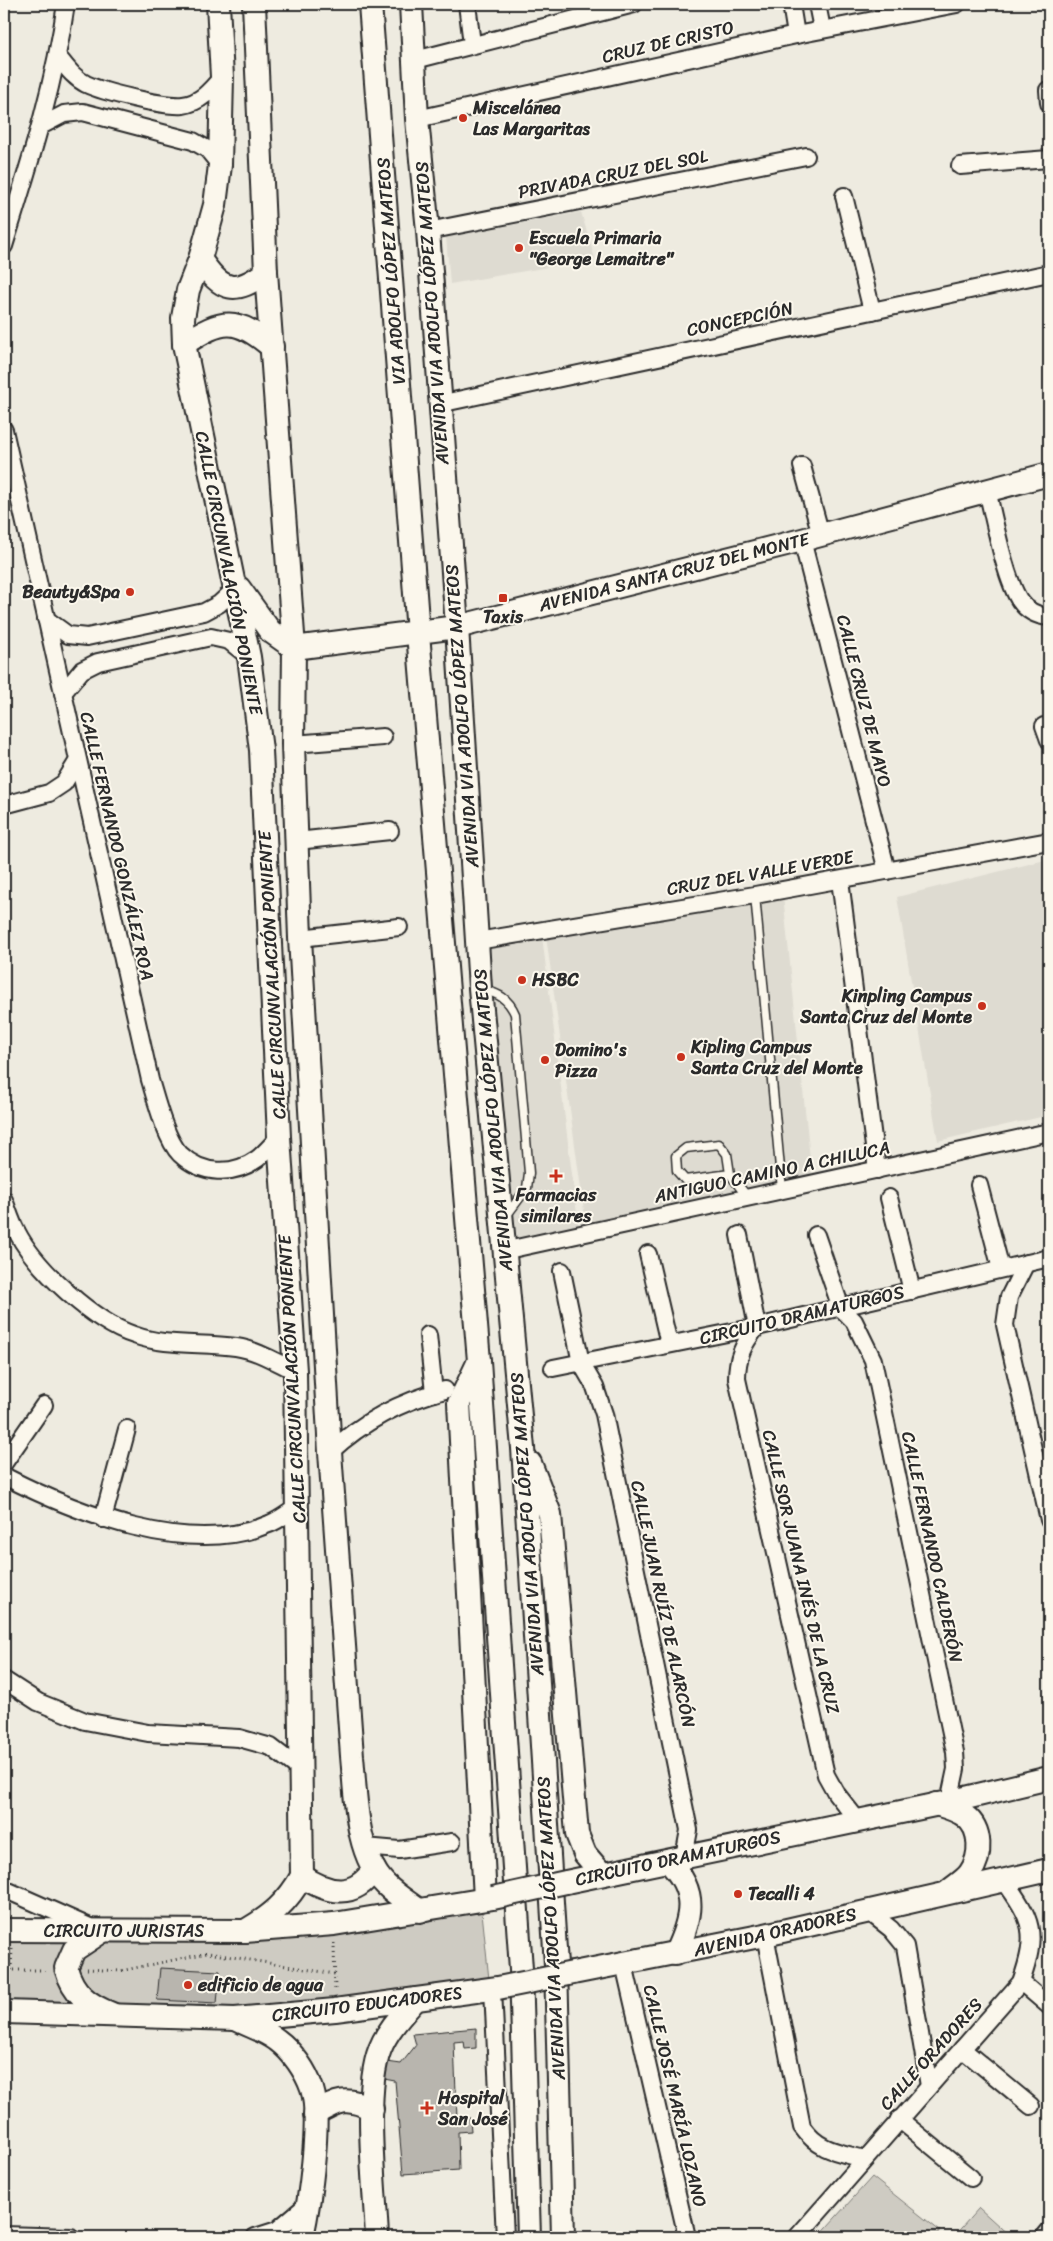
<svg xmlns="http://www.w3.org/2000/svg" width="1053" height="2241" font-family="Sriracha,sans-serif">
<rect width="100%" height="100%" fill="#eeebe0"/>
<filter id="ink" filterUnits="userSpaceOnUse"><feTurbulence type="fractalNoise" baseFrequency=".02" numOctaves="2"/><feDisplacementMap in="SourceGraphic" scale="10" xChannelSelector="R" yChannelSelector="G"/><feConvolveMatrix kernelMatrix="1 2 1 2 8 2 1 2 1" color-interpolation-filters="sRGB"/></filter>
<g filter="url(#ink)">
<g fill="#dedbd1">
<polygon points="581,212 595,259 450,284 446,237"/>
<polygon points="1049,859 1049,1115 938,1141 897,897"/>
<polygon points="783,895 812,1178 586,1225 546,936"/>
<polygon points="542,936 579,1230 509,1247 479,946"/>
</g>
<g fill="#cecbc2" stroke="#7c7b76">
<polygon points="481,1903 490,1989 335,2010 4,2011 4,1938"/>
<polygon points="872,2177 940,2231 935,2237 818,2237"/>
<polygon points="979,2208 1011,2237 953,2237"/>
</g>
<g fill="#b8b5ae" stroke="#2b2b2b">
<polygon points="160,1968 220,1971 217,2003 157,2000"/>
<polygon points="476,2028 476,2048 465,2049 464,2041 454,2042 457,2118 470,2118 471,2131 458,2132 459,2170 403,2174 395,2081 384,2079 387,2062 401,2064 416,2045 413,2034"/>
</g>
<g fill="none" stroke-linecap="round" stroke-linejoin="round">
<defs>
<g id="lane">
<polyline points="755,895 782,1190"/>
<path d="M482,989c17,5 26,9 33,25l14,159 -2,15 -21,28"/>
<polyline points="730,1174 685,1180 677,1171 676,1156 686,1148 719,1144 727,1154 730,1174 748,1198"/>
</g>
<g id="street">
<polyline points="467,4 472,44"/>
<polyline points="791,4 796,35"/>
<polyline points="817,4 822,29"/>
<path d="M59,58c8,10 15,20 27,26 17,8 78,23 97,21 17,-2 28,-15 39,-28"/>
<polyline points="415,60 634,4"/>
<polyline points="1048,90 1049,103"/>
<polyline points="417,119 796,35 957,4"/>
<polyline points="41,126 64,114 83,112 193,141 207,149 220,165"/>
<polyline points="960,166 1049,159"/>
<polyline points="844,196 872,311"/>
<polyline points="428,231 806,156"/>
<path d="M4,246c25,-81 50,-158 62,-242"/>
<polyline points="439,404 1049,273"/>
<path d="M4,430l146,650c6,20 16,60 30,74 22,21 53,22 77,5 8,-6 15,-15 22,-22"/>
<polyline points="802,466 821,535"/>
<path d="M987,490c7,28 18,89 33,111 7,10 18,15 29,16"/>
<polyline points="802,540 887,871"/>
<polyline points="46,619 68,635 87,637 204,612 219,604 234,590"/>
<polyline points="63,693 82,670 98,662 211,637 229,641 249,657"/>
<polyline points="1044,726 1049,740"/>
<polyline points="293,744 383,737"/>
<polyline points="4,805 49,793 64,783 77,762"/>
<polyline points="297,841 390,831"/>
<polyline points="840,880 877,1170"/>
<polyline points="300,938 399,927"/>
<polyline points="477,941 755,895 1049,841"/>
<polyline points="979,1185 1001,1269"/>
<polyline points="889,1198 912,1291"/>
<path d="M4,1200c4,10 7,22 13,32 19,37 77,90 117,103 32,12 68,7 102,12 21,3 40,15 59,24"/>
<path d="M739,1235l18,92c-14,17 -20,30 -20,52l89,396 10,18 22,28"/>
<polyline points="816,1235 841,1308 854,1321 873,1360 955,1752 956,1769 949,1802"/>
<polyline points="503,1251 1049,1132"/>
<polyline points="648,1254 669,1344"/>
<polyline points="1026,1263 1009,1297 1005,1325 1049,1520"/>
<polyline points="562,1271 581,1363 595,1387 604,1414 689,1830 684,1857"/>
<polyline points="428,1335 434,1393"/>
<polyline points="553,1368 757,1327 1049,1258"/>
<path d="M330,1452c32,-30 72,-51 115,-62"/>
<polyline points="4,1463 44,1405"/>
<path d="M4,1476c72,37 185,82 265,48 11,-4 20,-12 30,-18"/>
<polyline points="103,1519 127,1429"/>
<polyline points="4,1680 38,1702 85,1721 148,1733 239,1738 271,1747 301,1770"/>
<polyline points="365,1847 399,1850 452,1842"/>
<polyline points="4,1889 92,1928"/>
<polyline points="868,1911 891,1929 905,1946 929,2086"/>
<path d="M765,1935l37,192c17,24 35,25 63,32"/>
<polyline points="624,1964 687,2237"/>
<polyline points="1021,1982 1049,2006"/>
<polyline points="493,1989 505,2237"/>
<polyline points="962,2049 1031,2106"/>
<polyline points="899,2119 971,2178"/>
<polyline points="4,2235 71,2237"/>
<polyline points="255,2237 277,2230 309,2203"/>
<path d="M797,2237l224,-255c17,-49 12,-62 -18,-103"/>
<polyline points="1044,2237 1049,2231"/>
</g>
<g id="secondary">
<path d="M218,4l4,73 -2,88 -5,40 -15,54 -12,31 -5,28 1,26 65,313 12,93 18,387 16,234 7,505c-14,26 -32,41 -57,55"/>
<path d="M254,4l12,268 28,376 -1,96 7,194 30,514 22,304c4,41 3,98 34,129 10,10 23,18 34,26"/>
<polyline points="370,4 418,633 479,1361 521,1969 529,2237"/>
<polyline points="411,4 417,119 428,231 457,627 480,988 523,1448 556,1965 563,2237"/>
<path d="M200,259c22,33 35,36 66,13"/>
<path d="M184,344c39,-26 52,-27 88,3"/>
<polyline points="239,588 270,631 294,648 457,627 802,540 1049,474"/>
<polyline points="479,1361 459,1403 485,1899"/>
<polyline points="530,1463 550,1514 577,1834 585,1854 602,1874"/>
<path d="M936,1804c10,3 21,6 29,12 17,13 17,40 5,57 -5,7 -14,12 -21,18"/>
<path d="M668,1861c31,31 24,57 7,93"/>
<path d="M302,1876c26,18 53,23 72,-7"/>
<polyline points="566,1882 949,1802 1049,1778"/>
<polyline points="4,1930 245,1931 334,1924 493,1898"/>
<path d="M101,1932l-27,18 -8,18c7,25 22,37 46,46"/>
<polyline points="573,1973 765,1935 1049,1870"/>
<polyline points="4,2012 235,2019 335,2010 498,1988"/>
<path d="M236,2019c13,7 30,12 41,21 15,11 29,31 35,49 10,30 -3,115 -10,148"/>
<path d="M315,2114c23,-14 32,-18 57,-5"/>
<path d="M377,2237c-2,-48 -14,-145 3,-188 8,-20 23,-35 36,-50"/>
</g>
</defs>
<use href="#lane" stroke="#2b2b2b" stroke-width="11"/>
<use href="#street" stroke="#2b2b2b" stroke-width="20"/>
<use href="#secondary" stroke="#2b2b2b" stroke-width="26"/>
<g stroke="#2b2b2b" stroke-width="3" stroke-dasharray="1 4" stroke-linecap="butt">
<polyline points="334,1943 335,1992"/>
<polyline points="87,1969 120,1971 208,1953 335,1974"/>
<polyline points="4,1970 48,1970"/>
<polyline points="11,1970 12,1948"/>
</g>
<use href="#lane" stroke="#fbf7ec" stroke-width="8"/>
<use href="#street" stroke="#fbf7ec" stroke-width="16"/>
<use href="#secondary" stroke="#fbf7ec" stroke-width="22"/>
<defs>
<g id="secondary-bridge">
<polyline points="493,1898 566,1882"/>
<polyline points="498,1988 573,1973"/>
</g>
</defs>
<use href="#secondary-bridge" stroke="#2b2b2b" stroke-width="26" stroke-linecap="butt"/>
<use href="#secondary-bridge" stroke="#fbf7ec" stroke-width="22"/>
</g>
</g>
<g fill="#c8321e" stroke="#fbf7ec" stroke-width="2">
<circle cx="463" cy="118" r="5"/>
<circle cx="519" cy="248" r="5"/>
<circle cx="130" cy="592" r="5"/>
<rect x="498" y="593" width="10" height="10" rx="2.5"/>
<circle cx="522" cy="980" r="5"/>
<circle cx="982" cy="1006" r="5"/>
<circle cx="681" cy="1057" r="5"/>
<circle cx="545" cy="1060" r="5"/>
<path d="M553.5 1168.5h5v5h5v5h-5v5h-5v-5h-5v-5h5z"/>
<circle cx="738" cy="1894" r="5"/>
<circle cx="188" cy="1985" r="5"/>
<path d="M424.5 2100.5h5v5h5v5h-5v5h-5v-5h-5v-5h5z"/>
</g>
<g text-anchor="middle" dominant-baseline="central" stroke-width="4" stroke-linejoin="round" paint-order="stroke">
<g font-size="18" fill="#2b2b2b" stroke="#fbf7ec">
<text transform="translate(668 42) rotate(-13)">CRUZ DE CRISTO</text>
<text transform="translate(613 174) rotate(-11)">PRIVADA CRUZ DEL SOL</text>
<text transform="translate(391 271) rotate(-94)">VIA ADOLFO LÓPEZ MATEOS</text>
<text transform="translate(432 313) rotate(-94)">AVENIDA VIA ADOLFO LÓPEZ MATEOS</text>
<text transform="translate(740 319) rotate(-12)">CONCEPCIÓN</text>
<text transform="translate(674 572) rotate(-14)">AVENIDA SANTA CRUZ DEL MONTE</text>
<text transform="translate(229 573) rotate(79)">CALLE CIRCUNVALACIÓN PONIENTE</text>
<text transform="translate(864 701) rotate(76)">CALLE CRUZ DE MAYO</text>
<text transform="translate(462 716) rotate(-94)">AVENIDA VIA ADOLFO LÓPEZ MATEOS</text>
<text transform="translate(117 846) rotate(77)">CALLE FERNANDO GONZÁLEZ ROA</text>
<text transform="translate(760 873) rotate(-10)">CRUZ DEL VALLE VERDE</text>
<text transform="translate(272 975) rotate(-93)">CALLE CIRCUNVALACIÓN PONIENTE</text>
<text transform="translate(493 1120) rotate(-95)">AVENIDA VIA ADOLFO LÓPEZ MATEOS</text>
<text transform="translate(772 1172) rotate(-12)">ANTIGUO CAMINO A CHILUCA</text>
<text transform="translate(802 1315) rotate(-13)">CIRCUITO DRAMATURGOS</text>
<text transform="translate(292 1379) rotate(-93)">CALLE CIRCUNVALACIÓN PONIENTE</text>
<text transform="translate(527 1524) rotate(-94)">AVENIDA VIA ADOLFO LÓPEZ MATEOS</text>
<text transform="translate(932 1547) rotate(78)">CALLE FERNANDO CALDERÓN</text>
<text transform="translate(801 1572) rotate(77)">CALLE SOR JUANA INÉS DE LA CRUZ</text>
<text transform="translate(663 1604) rotate(78)">CALLE JUAN RUÍZ DE ALARCÓN</text>
<text transform="translate(678 1858) rotate(-12)">CIRCUITO DRAMATURGOS</text>
<text transform="translate(551 1928) rotate(-93)">AVENIDA VIA ADOLFO LÓPEZ MATEOS</text>
<text x="124" y="1931">CIRCUITO JURISTAS</text>
<text transform="translate(775 1932) rotate(-13)">AVENIDA ORADORES</text>
<text transform="translate(367 2004) rotate(-7)">CIRCUITO EDUCADORES</text>
<text transform="translate(931 2054) rotate(-48)">CALLE ORADORES</text>
<text transform="translate(675 2096) rotate(77)">CALLE JOSÉ MARÍA LOZANO</text>
</g>
<g font-size="18" font-weight="bold" fill="#2b2b2b" stroke="#fbf7ec" text-anchor="start">
<text x="473" y="108">Miscelánea<tspan x="473" dy="21">Las Margaritas</tspan></text>
<text x="529" y="238">Escuela Primaria<tspan x="529" dy="21">"George Lemaitre"</tspan></text>
<text x="120" y="592" text-anchor="end">Beauty&amp;Spa</text>
<text x="503" y="617" text-anchor="middle">Taxis</text>
<text x="532" y="980">HSBC</text>
<text x="972" y="996" text-anchor="end">Kinpling Campus<tspan x="972" dy="21">Santa Cruz del Monte</tspan></text>
<text x="691" y="1047">Kipling Campus<tspan x="691" dy="21">Santa Cruz del Monte</tspan></text>
<text x="555" y="1050">Domino's<tspan x="555" dy="21">Pizza</tspan></text>
<text x="556" y="1195" text-anchor="middle">Farmacias<tspan x="556" dy="21">similares</tspan></text>
<text x="748" y="1894">Tecalli 4</text>
<text x="198" y="1985">edificio de agua</text>
<text x="438" y="2098">Hospital<tspan x="438" dy="21">San José</tspan></text>
</g>
</g>
<rect width="1053" height="2241" fill="none" stroke="#fbf7ec" stroke-width="20"/>
<rect x="10" y="10" width="1033" height="2221" fill="none" stroke="#2b2b2b" stroke-width="2" filter="url(#ink)"/>
</svg>
